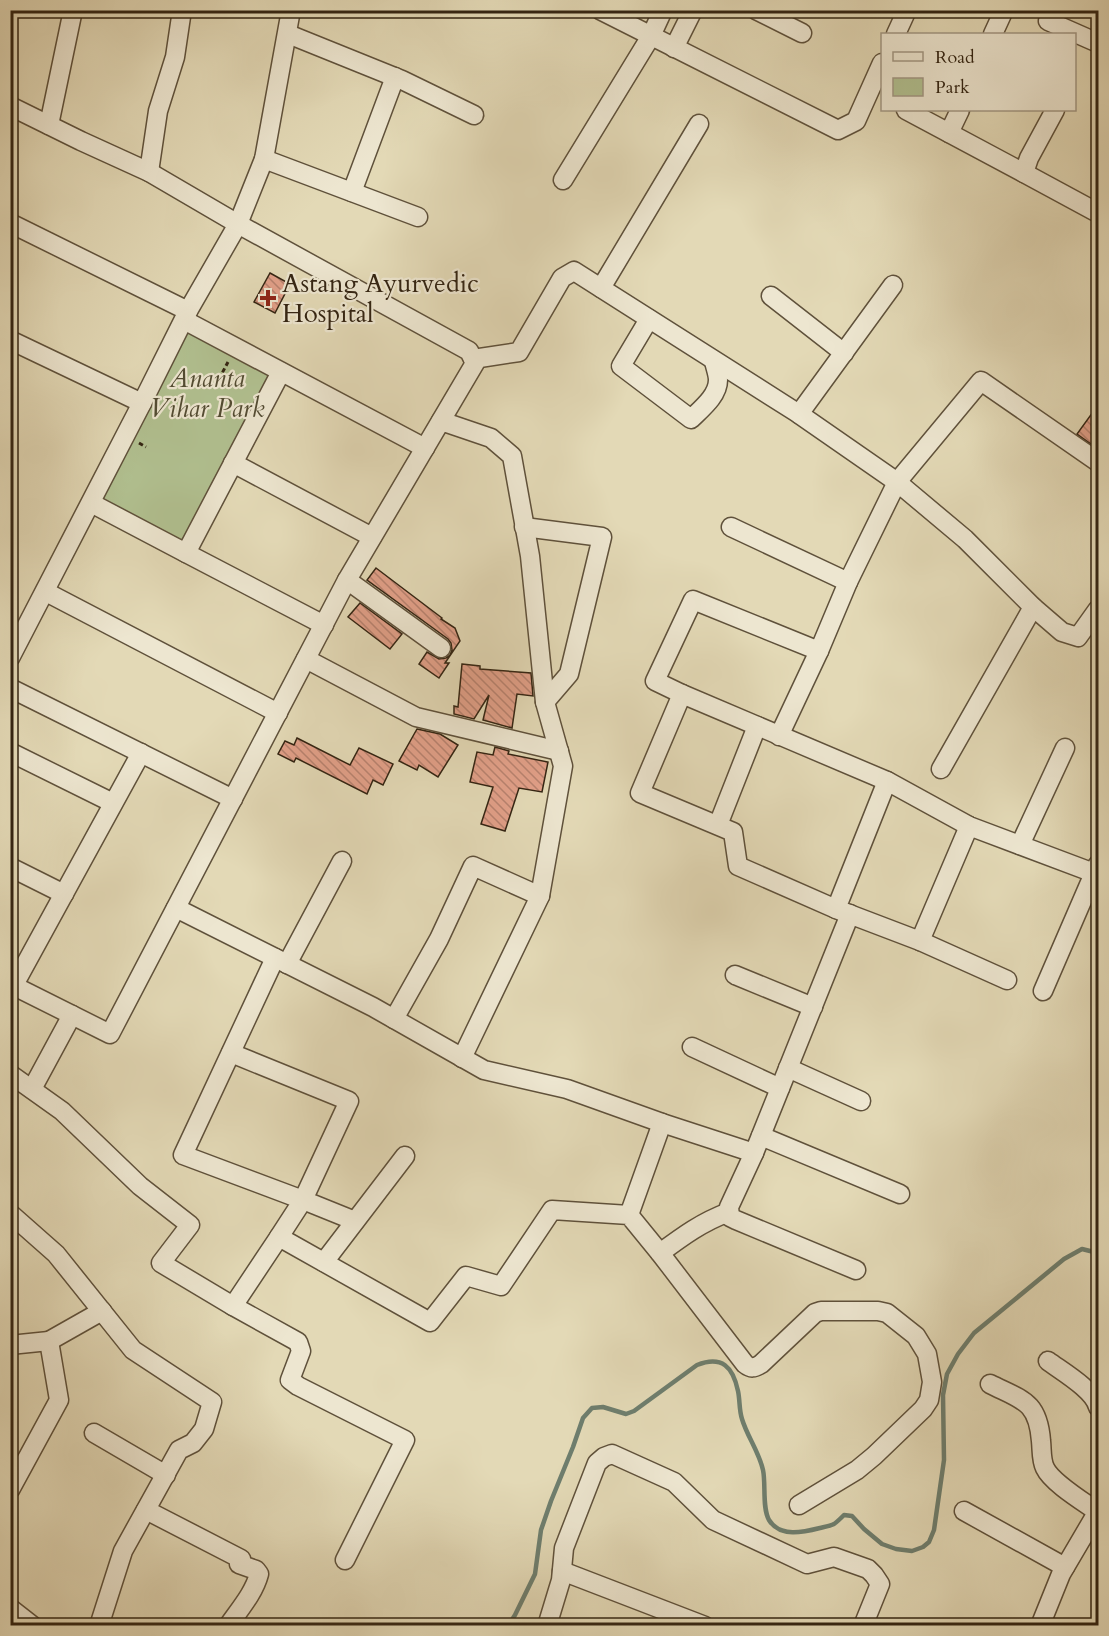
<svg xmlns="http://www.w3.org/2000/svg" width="1109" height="1636" font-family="Cardo,serif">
<defs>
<pattern id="building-back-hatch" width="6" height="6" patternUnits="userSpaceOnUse" patternTransform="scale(1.5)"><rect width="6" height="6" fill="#e2a089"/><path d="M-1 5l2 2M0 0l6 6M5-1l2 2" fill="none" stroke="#b8826f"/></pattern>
</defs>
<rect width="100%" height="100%" fill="#e3d9b6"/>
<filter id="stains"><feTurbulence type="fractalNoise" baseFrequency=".00333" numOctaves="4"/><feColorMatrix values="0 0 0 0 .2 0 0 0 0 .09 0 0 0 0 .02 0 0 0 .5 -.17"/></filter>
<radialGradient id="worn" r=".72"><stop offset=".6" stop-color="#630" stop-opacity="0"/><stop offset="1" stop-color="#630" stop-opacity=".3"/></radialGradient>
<polygon fill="#b1c090" stroke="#727251" stroke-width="1.5" points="184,322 279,372 182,547 94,502"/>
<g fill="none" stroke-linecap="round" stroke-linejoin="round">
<path stroke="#6e7e6e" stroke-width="4.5" d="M508,1626l7,-11 20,-41 6,-44 10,-29 22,-54 10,-29 9,-10 11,-1 23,7 8,-3 63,-46c25,-10 36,2 41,26 2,9 1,19 4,28 5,17 17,33 21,51 3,14 -1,38 6,50 11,18 35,12 51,8 4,-1 10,-2 14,-4 3,-2 7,-6 10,-9l8,1 12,13 18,15 14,5 16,2 11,-4 6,-5 5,-12 10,-70 -1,-65 4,-21 11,-20 16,-21 90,-74 18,-10 16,4"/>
</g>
<g fill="url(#building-back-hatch)" stroke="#332412" stroke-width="1.5">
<polygon points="270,273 290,284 275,313 254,302"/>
<polygon points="1098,405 1098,449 1077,434"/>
<polygon points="376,568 442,618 441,619 455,628 460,641 445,663 449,663 439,678 419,664 427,652 439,659 446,658 450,655 452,650 451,643 448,639 367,580"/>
<polygon points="360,603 402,634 390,649 348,617"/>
<polygon points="462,664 480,666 480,669 531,673 533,696 517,694 512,728 483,720 489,695 474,719 454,714 454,706 458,707"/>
<polygon points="417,729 440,734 458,745 438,777 419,765 417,770 399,761"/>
<polygon points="297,738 350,765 359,748 393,764 383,785 373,780 367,794 296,758 294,762 278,754 285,741 294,745"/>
<polygon points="495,747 509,751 508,754 548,762 542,792 519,788 505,831 481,824 493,787 470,782 477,752 493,755"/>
</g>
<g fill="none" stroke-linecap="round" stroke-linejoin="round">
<defs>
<g id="minor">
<polyline points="600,10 838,130 856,121 882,63"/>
<polyline points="756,10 802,33"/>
<polyline points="1048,21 1098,43"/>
<polyline points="288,34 402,80 474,115"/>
<polyline points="896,34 907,10"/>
<polyline points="993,34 1004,10"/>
<polyline points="674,48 693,10"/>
<polyline points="10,106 81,141 149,172 238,224 469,351 475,363 347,580 110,1034 10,984"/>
<polyline points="906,110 1024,173 1029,158 1055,110"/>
<polyline points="49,125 73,10"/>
<polyline points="949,133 960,110"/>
<polyline points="264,159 418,217"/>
<polyline points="149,172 158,111 175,57 182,10"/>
<polyline points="1024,173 1098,213"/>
<polyline points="563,180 651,36 663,10"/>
<polyline points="352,192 395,77"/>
<polyline points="10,223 188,311"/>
<polyline points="601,288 699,124"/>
<polyline points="771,296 844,353"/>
<path d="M649,319l-28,47 70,53c10,-10 27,-23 27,-39 0,-6 -3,-13 -4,-19"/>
<polyline points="184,320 425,448"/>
<polyline points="10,340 142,403"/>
<polyline points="473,359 519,352 562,278 574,271 799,414 897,482 965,539 1033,607 1062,632 1078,637 1098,609"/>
<polyline points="799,414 893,285"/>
<polyline points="441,421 491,438 512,456 530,556 545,702"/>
<polyline points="233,463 372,537"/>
<polyline points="91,503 186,553 281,372"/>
<polyline points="731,527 848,582"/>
<polyline points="186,553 324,625"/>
<polyline points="347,580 441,648"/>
<polyline points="46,592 278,713"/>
<polyline points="819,651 693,600 655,681 682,694 887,781"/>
<polyline points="10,658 142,403 188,311 238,224 264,159 291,10"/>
<polyline points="306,659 416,717 559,751"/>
<polyline points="10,688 233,799"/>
<polyline points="682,694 640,793 733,832 738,866 836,909"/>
<polyline points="779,736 819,651 848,582 897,482 981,381 1098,462"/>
<polyline points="10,752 113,803"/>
<polyline points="941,769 1033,607"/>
<polyline points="718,825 757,726"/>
<polyline points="1020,845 1065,748"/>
<polyline points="10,867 64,894"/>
<polyline points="176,908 373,1007 484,1070 567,1089 662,1123 754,1153"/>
<polyline points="850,914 754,1153 729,1207 730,1217 736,1220 856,1270"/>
<polyline points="920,941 969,826"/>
<polyline points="275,958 183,1155 303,1200 279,1237"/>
<polyline points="287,964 342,861"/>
<polyline points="735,975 813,1007"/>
<polyline points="1007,980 920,941 836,909 887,781 969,826 1094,873"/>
<polyline points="14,985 141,753"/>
<polyline points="1043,991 1098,864"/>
<polyline points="394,1019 439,939 473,866 540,896"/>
<polyline points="692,1047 780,1088"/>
<polyline points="231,1053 349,1101 303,1200 355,1221"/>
<polyline points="462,1058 540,896 563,766 545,702 569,674 602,537 524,527"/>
<polyline points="788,1068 861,1101"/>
<polyline points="10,1074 62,1111 140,1186 190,1225 161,1263 233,1306"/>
<polyline points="32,1089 72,1015"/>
<polyline points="761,1136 900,1194"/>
<polyline points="10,1215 13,1216 56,1254 133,1350 212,1402 204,1429 193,1443 179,1450 123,1551 99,1626"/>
<polyline points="629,1215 662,1123"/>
<path d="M660,1253c23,-17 42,-31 69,-41"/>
<polyline points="324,1262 405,1156"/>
<polyline points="10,1345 49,1341"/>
<path d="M1048,1361c15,11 46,29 50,46"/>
<path d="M990,1384c32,16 48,17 51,57 1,9 0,19 4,27 7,15 39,34 53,44"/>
<polyline points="94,1433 166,1475"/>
<polyline points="10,1490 59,1400 49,1341 102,1311"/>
<path d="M146,1510l95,49 -2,5 17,6 3,4c-5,19 -20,36 -31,52"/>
<polyline points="964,1511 1065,1567"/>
<path d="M345,1560l60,-120 -107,-54 -8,-6 11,-29 -3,-9 -65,-36 46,-69 151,85 36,-46 35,10 51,-76 77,5 31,38 85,111c6,5 9,4 16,0l54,-51 6,-2h57l9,2 29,23 11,18 5,28 -3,18 -6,9 -49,47 -17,14 -58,35"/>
<polyline points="562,1571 705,1626"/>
<polyline points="10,1608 33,1626"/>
<polyline points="547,1626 561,1580 564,1548 597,1463 604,1457 612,1454 674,1482 713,1520 807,1564 834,1557 868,1569 874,1575 880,1584 863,1626"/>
<polyline points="1040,1626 1061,1574 1098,1511"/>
</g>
</defs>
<use href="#minor" stroke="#5f513b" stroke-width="21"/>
<g stroke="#332412" stroke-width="3" stroke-dasharray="4.5 3" stroke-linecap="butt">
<polyline points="219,379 228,362"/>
<polyline points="139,443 146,447"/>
</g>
<use href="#minor" stroke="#ede6d0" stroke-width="18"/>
</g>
<path fill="#8f2418" stroke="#ede6d0" stroke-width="2" d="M265 289h6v6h6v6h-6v6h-6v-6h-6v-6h6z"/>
<g text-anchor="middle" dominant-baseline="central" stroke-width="4.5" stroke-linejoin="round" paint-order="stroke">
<g font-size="26" fill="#332412" stroke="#ede6d0" text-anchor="start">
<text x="282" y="283">Astang Ayurvedic<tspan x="282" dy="30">Hospital</tspan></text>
</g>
<g font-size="26" font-style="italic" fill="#524b32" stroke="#ede6d0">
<text x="207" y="378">Ananta<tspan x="207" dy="30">Vihar Park</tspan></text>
</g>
</g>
<rect width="1109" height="1636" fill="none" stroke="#e3d9b6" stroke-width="36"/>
<rect x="12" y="12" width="1085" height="1612" fill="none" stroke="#332412" stroke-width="3"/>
<rect x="18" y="18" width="1073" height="1600" fill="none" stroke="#332412" stroke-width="1.5"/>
<rect x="881" y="33" width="195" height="78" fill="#ede6d0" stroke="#a39884" stroke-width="1.5"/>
<rect x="893" y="52" width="30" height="9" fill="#ede6d0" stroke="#a39884" stroke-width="1.5"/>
<text x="935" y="63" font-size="18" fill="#332412">Road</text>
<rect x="893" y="78" width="30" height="18" fill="#b1c090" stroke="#a39884" stroke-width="1.5"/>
<text x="935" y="93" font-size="18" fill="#332412">Park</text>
<rect width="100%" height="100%" filter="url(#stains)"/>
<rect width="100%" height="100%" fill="url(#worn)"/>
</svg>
